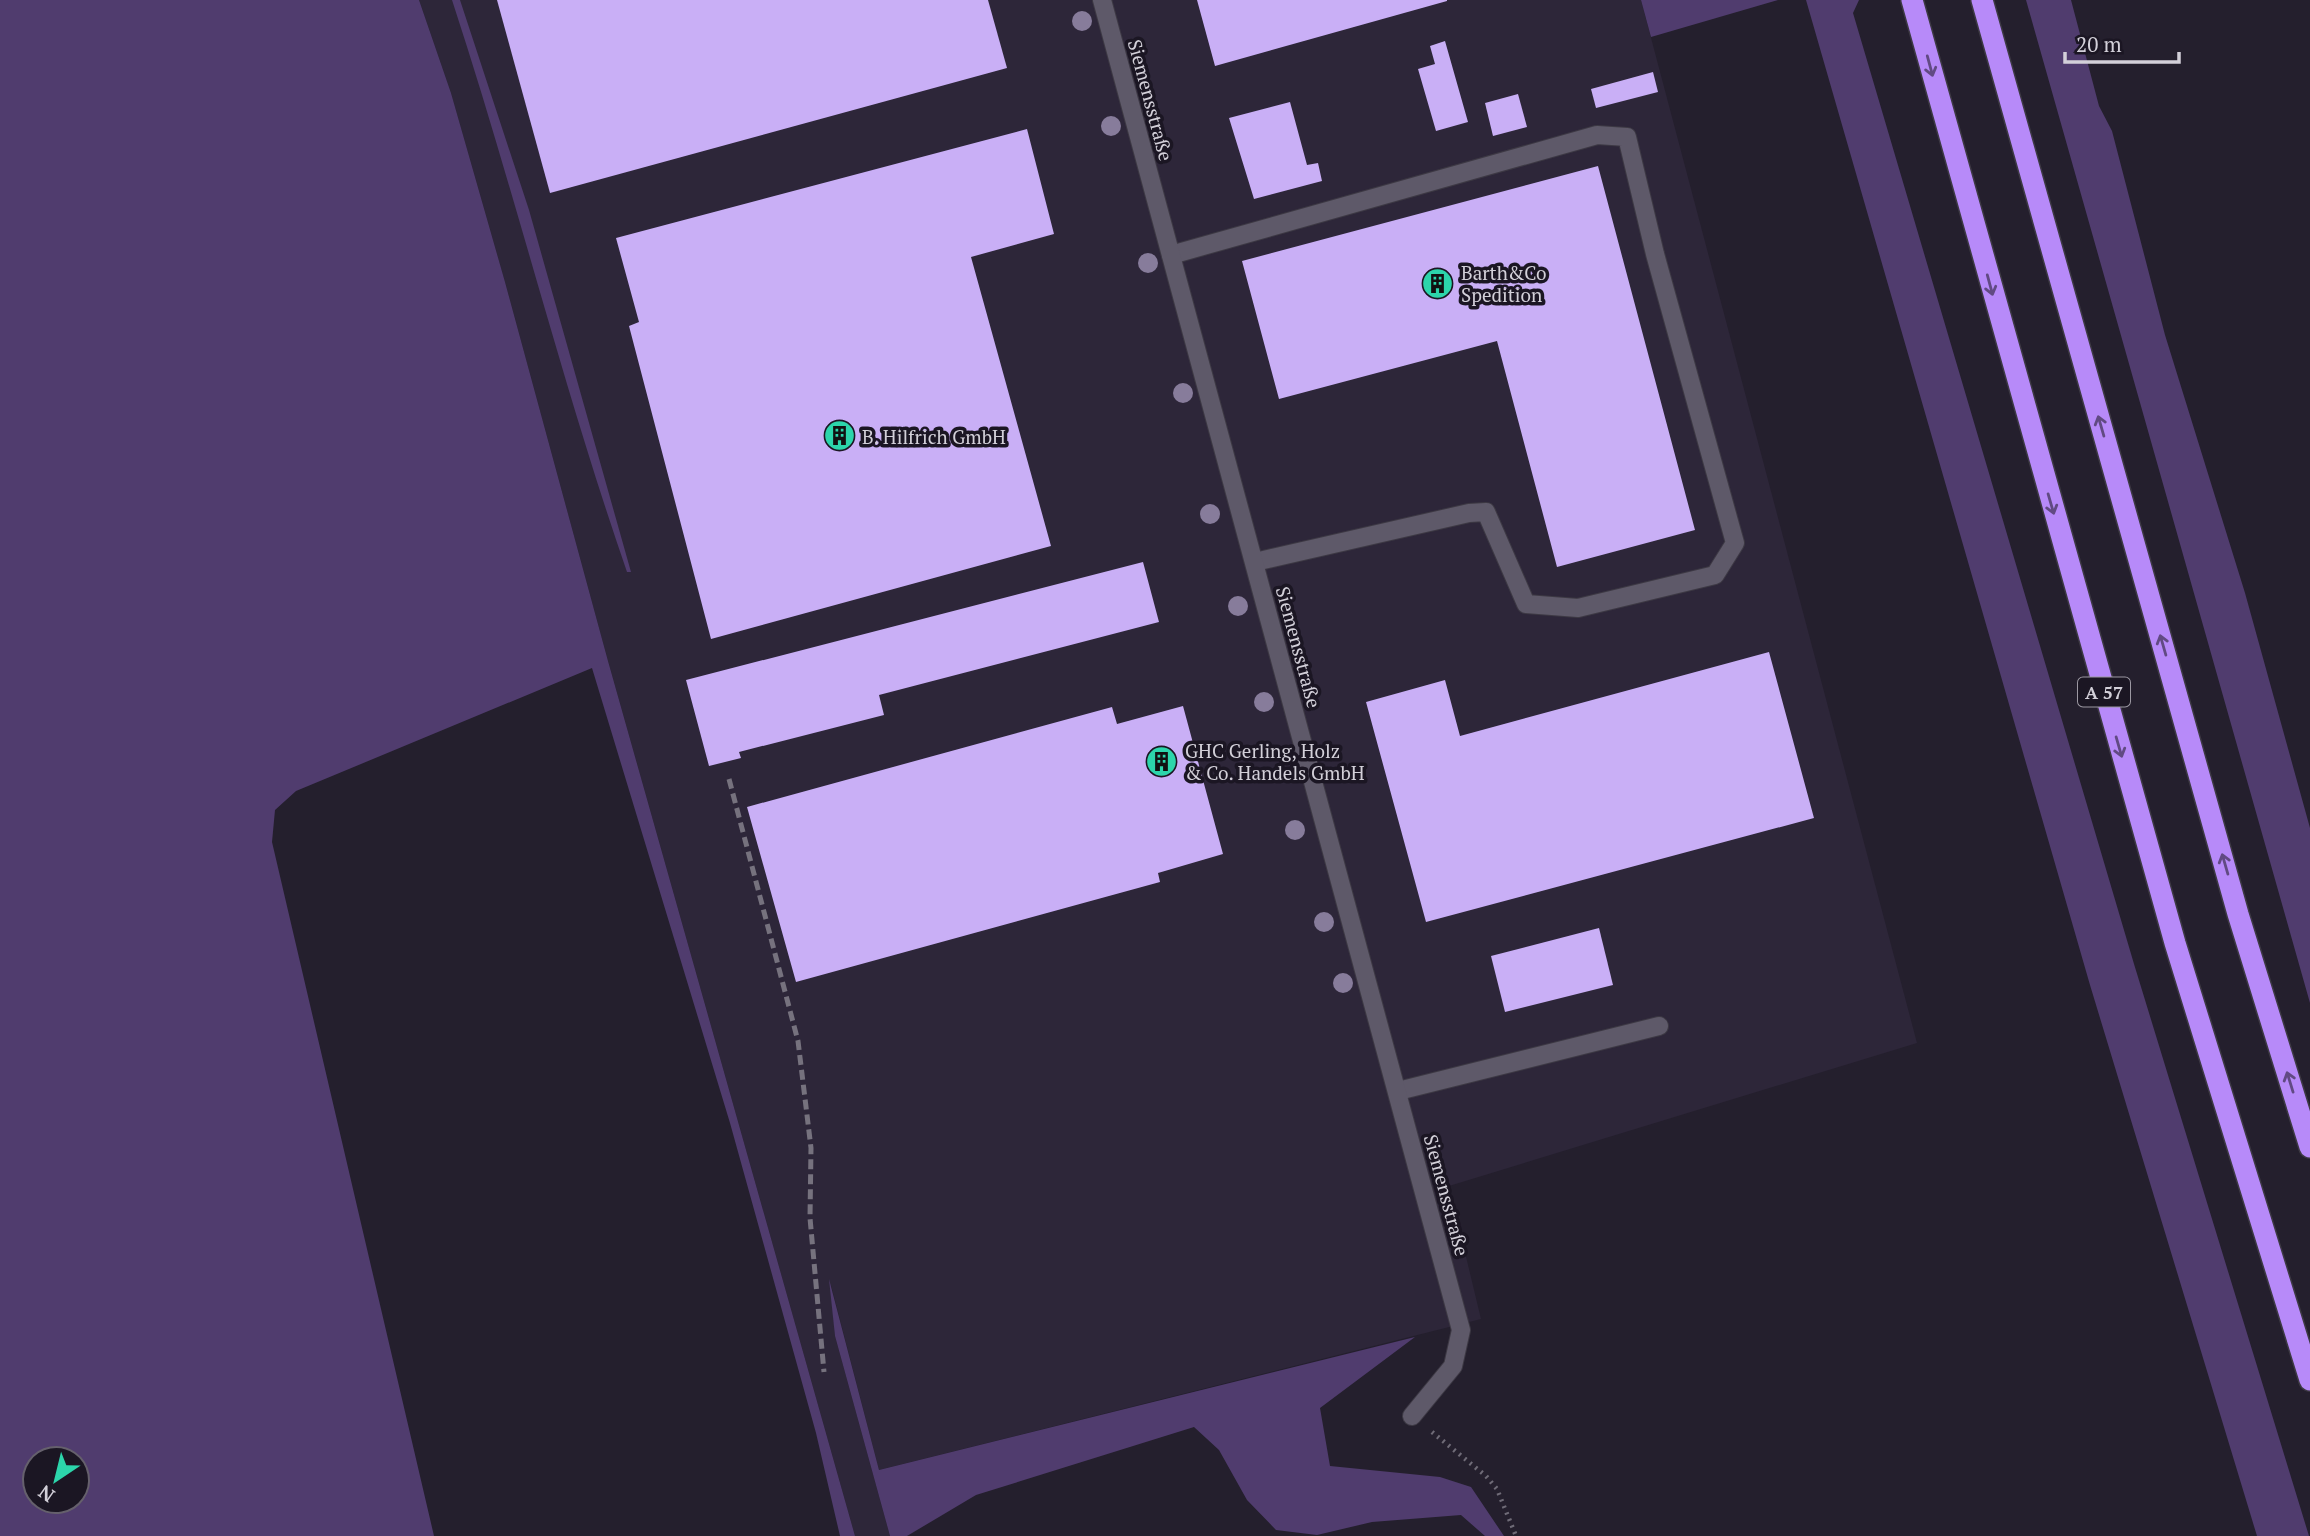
<svg xmlns="http://www.w3.org/2000/svg" width="2310" height="1536" font-family="'PT Serif',serif">
<rect width="100%" height="100%" fill="#241f2d"/>
<polygon fill="#2d2639" points="419,0 1641,0 1917,1043 1449,1186 1481,1319 879,1470 831,1285 835,1336 890,1536 855,1536 608,661 505,282 451,93"/>
<g fill="#503c6e" fill-rule="evenodd">
<path d="M0,0h419l32,93 54,189 103,379 247,875h-15l-24,-103 -86,-310 -138,-455 -296,123 -21,19 -3,32 162,694h-434zM35,1459h42v42h-42z"/>
<path d="M452,0h8l69,210 102,362h-4c-65,-188 -113,-383 -175,-572z"/>
<polygon points="1641,0 1778,0 1651,37"/>
<polygon points="1806,0 1859,0 1853,13 2134,964 2309,1536 2257,1536 2090,985"/>
<polygon points="2026,0 2071,0 2099,106 2112,131 2165,335 2245,593 2310,828 2310,1003"/>
<polygon points="829,1279 879,1470 1415,1337 1320,1408 1330,1466 1440,1477 1471,1487 1504,1536 1485,1536 1461,1515 1372,1522 1317,1535 1276,1530 1247,1500 1219,1450 1194,1427 976,1495 907,1536 890,1536 835,1336"/>
</g>
<g fill="#c9aff6">
<polygon points="497,0 988,0 1007,68 550,193"/>
<polygon points="1197,0 1447,0 1447,1 1215,66"/>
<polygon points="1445,41 1468,122 1436,131 1418,69 1435,64 1430,46"/>
<polygon points="1653,72 1658,92 1596,108 1591,89"/>
<polygon points="1518,94 1527,127 1493,136 1485,103"/>
<polygon points="1290,102 1307,165 1318,163 1322,181 1254,199 1229,118"/>
<polygon points="1027,129 1054,234 971,257 1051,546 711,639 629,326 639,322 616,238"/>
<polygon points="1598,166 1695,530 1557,567 1497,341 1279,399 1242,261"/>
<polygon points="1143,562 1159,622 879,695 884,715 739,752 741,758 709,766 686,680"/>
<polygon points="1769,652 1814,818 1426,922 1366,702 1445,680 1460,736"/>
<polygon points="1183,706 1223,854 1158,873 1160,882 796,982 747,807 1112,707 1117,724"/>
<polygon points="1599,928 1613,985 1505,1012 1491,956"/>
</g>
<g fill="none" stroke-linecap="round" stroke-linejoin="round">
<defs>
<g id="service">
<polyline points="1171,255 1597,135 1627,137 1655,254 1735,543 1715,575 1578,608 1526,604 1486,512 1469,513 1255,562"/>
<polyline points="1398,1091 1659,1026"/>
</g>
<polyline id="minor" points="1102,0 1461,1330 1453,1366 1412,1416"/>
<g id="motorway">
<polyline points="1912,0 2175,943 2310,1380"/>
<polyline points="1982,0 2238,914 2310,1147"/>
</g>
</defs>
<use href="#service" stroke="#3d3944" stroke-width="20"/>
<use href="#minor" stroke="#3d3944" stroke-width="20"/>
<use href="#motorway" stroke="#3d3944" stroke-width="24"/>
<polyline stroke="#6f6b77" stroke-width="4.5" stroke-dasharray="2 5" stroke-linecap="butt" points="1432,1432 1486,1476 1497,1489 1516,1536"/>
<use href="#service" stroke="#5e5969" stroke-width="18"/>
<use href="#minor" stroke="#5e5969" stroke-width="18"/>
<use href="#motorway" stroke="#b78af9" stroke-width="21"/>
<polyline stroke="#76727e" stroke-width="5" stroke-dasharray="10 5" stroke-linecap="butt" points="729,779 798,1041 811,1148 810,1218 824,1372"/>
</g>
<g fill="#877c9b">
<circle cx="1082" cy="21" r="10"/>
<circle cx="1111" cy="126" r="10"/>
<circle cx="1148" cy="263" r="10"/>
<circle cx="1183" cy="393" r="10"/>
<circle cx="1210" cy="514" r="10"/>
<circle cx="1238" cy="606" r="10"/>
<circle cx="1264" cy="702" r="10"/>
<circle cx="1295" cy="830" r="10"/>
<circle cx="1324" cy="922" r="10"/>
<circle cx="1343" cy="983" r="10"/>
</g>
<defs><path id="oneway-shaft" d="M-6 0H5M1.5-3L5.5 0L1.5 3" fill="none" stroke-width="1.6" stroke-linecap="round" stroke-linejoin="round" transform="scale(1.75)"/></defs>
<g stroke="#614a83">
<use href="#oneway-shaft" transform="translate(1930 66) rotate(75)"/>
<use href="#oneway-shaft" transform="translate(1990 285) rotate(75)"/>
<use href="#oneway-shaft" transform="translate(2101 426) rotate(-106)"/>
<use href="#oneway-shaft" transform="translate(2051 504) rotate(74)"/>
<use href="#oneway-shaft" transform="translate(2163 645) rotate(-106)"/>
<use href="#oneway-shaft" transform="translate(2119 747) rotate(74)"/>
<use href="#oneway-shaft" transform="translate(2225 864) rotate(-106)"/>
<use href="#oneway-shaft" transform="translate(2290 1082) rotate(-107)"/>
</g>
<defs>
<symbol id="building-disc" viewBox="-11 -11 22 22"><circle r="9.5" fill="#2cd5ab" stroke="#1b1623"/><path d="M-4-6H4V6H1V3H-1V6H-4ZM-2.5-4.3h1.7v1.8h-1.7ZM.8-4.3h1.7v1.8H.8ZM-2.5-1h1.7V.8h-1.7ZM.8-1h1.7V.8H.8Z" fill="#111"/></symbol>
</defs>
<g fill-rule="evenodd">
<use href="#building-disc" x="1420" y="266" width="35" height="35"/>
<use href="#building-disc" x="822" y="418" width="35" height="35"/>
<use href="#building-disc" x="1144" y="744" width="35" height="35"/>
</g>
<g text-anchor="middle" dominant-baseline="central" stroke-width="7" stroke-linejoin="round" paint-order="stroke">
<rect fill="#1b1623" stroke="#9c98a2" stroke-width="2" x="2078" y="677.5" width="52" height="29" rx="5"/>
<g font-size="18" font-weight="bold" fill="#d3d0d9">
<text x="2104" y="692">A 57</text>
</g>
<g font-size="19" fill="#d3d0d9" stroke="#1b1623">
<text transform="translate(1151 100) rotate(75)">Siemensstraße</text>
<text transform="translate(1299 647) rotate(75)">Siemensstraße</text>
<text transform="translate(1447 1195) rotate(75)">Siemensstraße</text>
</g>
<g font-size="19" fill="#d3d0d9" stroke="#1b1623" text-anchor="start">
<text x="1461" y="272">Barth&amp;Co<tspan x="1461" dy="22">Spedition</tspan></text>
<text x="862" y="436">B. Hilfrich GmbH</text>
<text x="1185" y="750">GHC Gerling, Holz<tspan x="1185" dy="22">&amp; Co. Handels GmbH</tspan></text>
</g>
</g>
<g transform="translate(56 1480) rotate(215)"><circle r="33" fill="#1b1623" stroke="#65606c" stroke-width="2"/>
<path d="M0-5L12 26L0 18L-12 26Z" fill="#2cd5ab"/>
<text y="-10" font-size="19" font-weight="bold" text-anchor="middle" fill="#d3d0d9">N</text>
</g>
<path d="M2065 52v10h114v-10" fill="none" stroke="#d3d0d9" stroke-width="3.5"/>
<text x="2076" y="52" font-size="21" fill="#d3d0d9" stroke="#1b1623" stroke-width="5" paint-order="stroke">20 m</text>
</svg>
